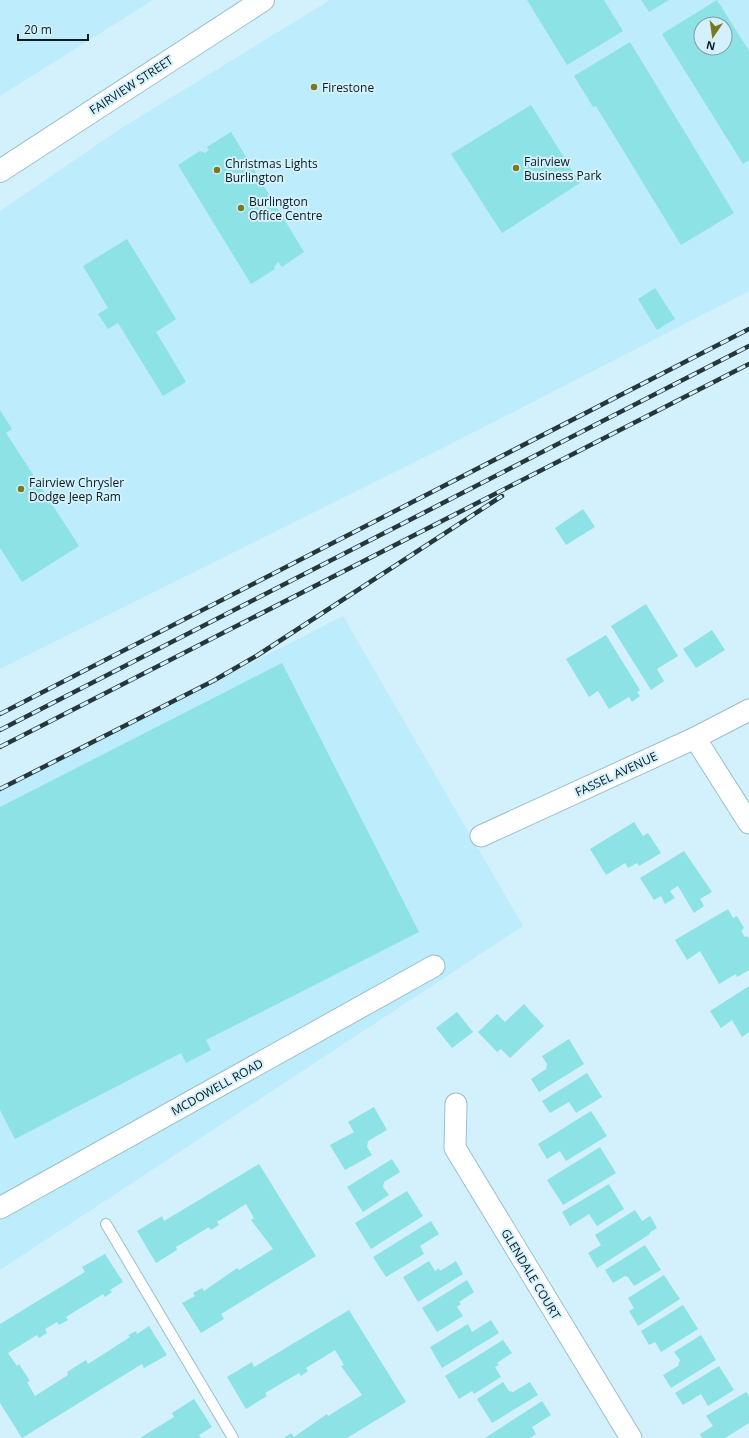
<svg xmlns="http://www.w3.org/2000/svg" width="749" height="1438" font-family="'Open Sans',sans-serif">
<rect width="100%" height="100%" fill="#d3f1fc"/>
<g fill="#bdecfc" fill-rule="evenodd">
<polygon points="0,0 153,0 0,96"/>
<path d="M330,0h419v291l-308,158 -441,220v-458l120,-82zM701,24h24v24h-24z"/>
<polygon points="343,616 523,926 0,1270 0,791"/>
</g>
<g fill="#8ce2e5" fill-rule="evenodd">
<polygon points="527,0 604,0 623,31 567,65"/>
<polygon points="641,0 669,0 649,12"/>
<path d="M717,0l32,51v109l-6,4 -81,-130zM701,24h24v24h-24z"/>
<polygon points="630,42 734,213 681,245 596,106 593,107 574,76"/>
<polygon points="531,105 580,183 502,233 451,154"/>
<polygon points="231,132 304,252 282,267 278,262 274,267 275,269 251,284 178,165 200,151 205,153 209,150 207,147"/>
<polygon points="127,239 176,319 156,332 186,382 163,396 118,323 108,329 98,314 108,308 83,266"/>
<polygon points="655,288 675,319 657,330 638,299"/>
<polygon points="0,410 12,429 6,433 79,546 22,582 0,548"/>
<polygon points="583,509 595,527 566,545 555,528"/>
<polygon points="646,604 678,656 657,669 664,681 651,690 611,626"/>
<polygon points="712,630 725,650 696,668 683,649"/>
<polygon points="606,635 640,690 637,692 640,696 632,702 629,697 609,709 598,691 589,697 566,659"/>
<polygon points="282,663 419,932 206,1040 211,1050 186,1063 181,1053 15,1139 0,1110 0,807"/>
<polygon points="634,822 643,836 648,833 661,853 639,866 637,863 628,868 625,863 606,875 590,849"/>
<polygon points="684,851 712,892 700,899 704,906 694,913 678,886 670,891 675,898 665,904 661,896 654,900 640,878"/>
<polygon points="728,909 733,918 737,916 744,928 741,931 745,937 747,936 749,939 749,970 737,977 736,974 719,984 700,951 687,960 675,940"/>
<polygon points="749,986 749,1032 742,1037 732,1020 721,1028 710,1011"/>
<polygon points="524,1004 544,1026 510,1058 501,1049 497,1052 478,1032 497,1014 505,1022"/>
<polygon points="457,1012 473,1032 452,1048 436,1028"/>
<polygon points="569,1039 584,1064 539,1092 531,1079 546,1069 547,1064 542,1056"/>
<polygon points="587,1073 602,1097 576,1113 569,1102 550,1113 542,1101"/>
<polygon points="374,1107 387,1130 368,1141 367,1147 372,1155 345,1170 330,1145 354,1132 348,1122"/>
<polygon points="591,1111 607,1136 566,1161 560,1151 547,1159 538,1144"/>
<polygon points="600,1147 616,1173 563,1205 547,1180"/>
<polygon points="392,1159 400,1172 384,1182 383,1187 389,1195 363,1212 347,1187"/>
<polygon points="259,1164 316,1256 221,1314 224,1319 201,1333 182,1303 195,1296 193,1293 202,1288 204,1291 237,1268 239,1270 273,1249 251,1220 254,1218 246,1204 217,1222 219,1225 211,1230 209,1227 176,1247 177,1250 156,1263 137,1231 162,1216 164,1221"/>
<polygon points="609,1184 624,1209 597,1226 589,1214 570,1226 562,1212"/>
<polygon points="407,1191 423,1216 371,1249 355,1223"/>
<polygon points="635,1210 642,1221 650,1216 657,1228 649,1233 650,1234 597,1268 588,1253 601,1245 595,1235"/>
<polygon points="431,1221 439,1234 420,1246 424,1254 386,1277 373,1257"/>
<polygon points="645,1245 661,1270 634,1286 628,1277 625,1276 613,1283 605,1270"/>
<polygon points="105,1254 123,1282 110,1290 112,1292 105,1297 103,1294 66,1317 68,1320 59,1325 57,1322 45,1329 47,1333 39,1338 37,1335 8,1353 17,1366 19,1364 30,1381 27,1382 35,1396 68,1375 67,1372 86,1360 88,1364 130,1337 128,1335 136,1331 137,1334 149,1326 167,1355 144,1368 142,1364 22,1438 0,1403 0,1324 85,1272 82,1267"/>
<polygon points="429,1261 435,1271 439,1268 440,1271 456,1261 463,1274 418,1302 403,1277"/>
<polygon points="664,1275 680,1299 638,1326 629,1311 634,1308 628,1298"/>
<polygon points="467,1280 474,1292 459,1302 461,1304 457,1307 463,1316 437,1332 422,1308"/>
<polygon points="683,1305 698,1329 661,1352 655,1342 649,1345 641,1331"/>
<polygon points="349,1310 406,1402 347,1438 284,1438 291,1433 294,1437 327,1414 328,1416 362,1395 341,1366 344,1365 335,1350 306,1368 308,1371 301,1376 299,1373 265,1393 267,1396 246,1409 227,1377 252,1362 254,1367"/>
<polygon points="491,1320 499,1333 442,1368 430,1347 468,1324 472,1332"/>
<polygon points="701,1335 716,1360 671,1388 663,1375 678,1366 680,1360 674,1352"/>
<polygon points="503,1340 512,1353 497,1363 499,1365 495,1367 501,1377 474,1394 472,1391 459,1399 445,1376"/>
<polygon points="719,1366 734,1390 708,1406 701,1394 683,1405 675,1393"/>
<polygon points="503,1382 509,1391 513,1392 530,1382 538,1395 492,1423 477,1399"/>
<polygon points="746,1392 749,1396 749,1423 725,1438 702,1438 700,1434 713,1426 706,1416"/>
<polygon points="194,1399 212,1427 199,1435 201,1438 140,1438 174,1417 172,1413"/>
<polygon points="542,1401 551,1415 532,1427 536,1434 530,1438 485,1438"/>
</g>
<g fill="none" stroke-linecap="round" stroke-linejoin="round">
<defs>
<polyline id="lane" points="106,1224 233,1438"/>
<g id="street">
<polyline points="695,738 749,823"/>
<polyline points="481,836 695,738 749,710"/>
<polyline points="456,1104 455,1148 631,1438"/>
<polyline points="0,1208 434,966"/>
</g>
<polyline id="secondary" points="0,171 263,0"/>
</defs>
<use href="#lane" stroke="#9abfcb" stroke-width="12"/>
<use href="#street" stroke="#9abfcb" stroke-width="23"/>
<use href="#secondary" stroke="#9abfcb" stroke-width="24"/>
<use href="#lane" stroke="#fff" stroke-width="10"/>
<use href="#street" stroke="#fff" stroke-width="21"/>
<use href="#secondary" stroke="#fff" stroke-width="22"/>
<defs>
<g id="rail">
<polyline points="0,714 749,329"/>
<polyline points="0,730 749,346"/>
<polyline points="0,747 749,364"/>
<polyline points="0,789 213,681 258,655 502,496"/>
</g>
</defs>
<use href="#rail" stroke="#26373c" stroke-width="4.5"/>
<use href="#rail" stroke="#d3f1fc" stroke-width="3" stroke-dasharray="9" stroke-linecap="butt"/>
</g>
<g fill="#7b7920" stroke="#d3f1fc" stroke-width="1.5">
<circle cx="314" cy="87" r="4"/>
<circle cx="516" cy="168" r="4"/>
<circle cx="217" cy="170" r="4"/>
<circle cx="241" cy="208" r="4"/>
<circle cx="21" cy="489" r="4"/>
</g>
<g text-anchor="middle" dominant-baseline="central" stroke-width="4" stroke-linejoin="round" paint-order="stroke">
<g font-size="12" fill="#0c1b1f" stroke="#d3f1fc">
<text transform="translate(131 85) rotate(-33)">FAIRVIEW STREET</text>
<text transform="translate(616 774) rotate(-25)">FASSEL AVENUE</text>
<text transform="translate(217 1087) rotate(-29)">MCDOWELL ROAD</text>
<text transform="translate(531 1274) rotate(59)">GLENDALE COURT</text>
</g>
<g font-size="12" fill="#0c1b1f" stroke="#d3f1fc" text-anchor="start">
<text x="322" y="87">Firestone</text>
<text x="524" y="161">Fairview<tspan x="524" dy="14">Business Park</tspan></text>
<text x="225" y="163">Christmas Lights<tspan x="225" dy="14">Burlington</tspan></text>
<text x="249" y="201">Burlington<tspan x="249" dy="14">Office Centre</tspan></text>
<text x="29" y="482">Fairview Chrysler<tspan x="29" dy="14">Dodge Jeep Ram</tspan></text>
</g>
</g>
<g transform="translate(713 36) rotate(193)"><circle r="19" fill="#d3f1fc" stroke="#839ba4"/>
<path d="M0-3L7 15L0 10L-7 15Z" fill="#7b7920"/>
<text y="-6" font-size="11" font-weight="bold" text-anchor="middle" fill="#0c1b1f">N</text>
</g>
<path d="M18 34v6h70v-6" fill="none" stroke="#0c1b1f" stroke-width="2"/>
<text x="24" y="34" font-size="12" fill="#0c1b1f" stroke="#d3f1fc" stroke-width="3" paint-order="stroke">20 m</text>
</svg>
